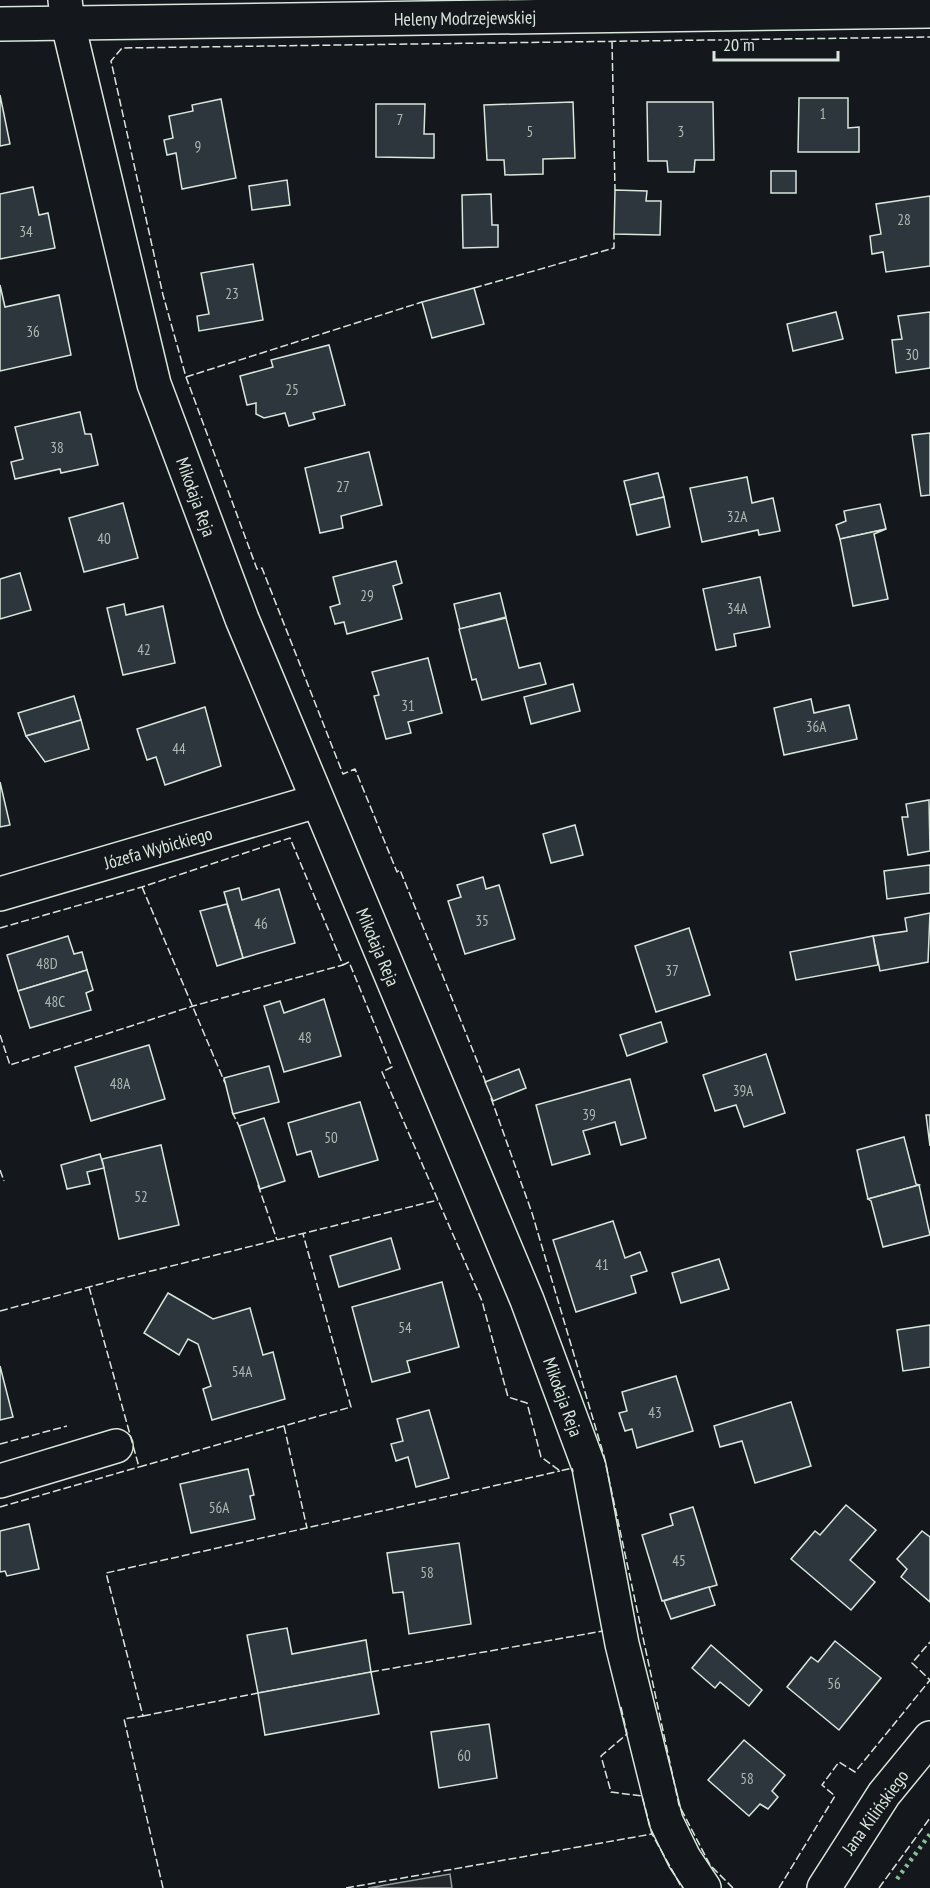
<svg xmlns="http://www.w3.org/2000/svg" width="930" height="1888" font-family="'PT Sans Narrow',sans-serif">
<rect width="100%" height="100%" fill="#14181c"/>
<polygon fill="#24282b" stroke="#939e99" stroke-width="1.5" points="450,1874 452,1888 368,1888"/>
<g fill="#2c363c" stroke="#d8e6dc" stroke-width="1.5">
<polygon points="0,95 10,144 0,146"/>
<polygon points="799,98 848,98 848,128 859,127 859,152 798,152"/>
<polygon points="221,99 236,178 182,189 176,153 167,155 164,140 173,138 169,116 193,111 192,105"/>
<polygon points="573,102 575,158 543,159 543,174 505,175 504,160 487,160 484,105"/>
<polygon points="647,102 713,102 714,160 695,160 694,172 668,172 667,161 648,161"/>
<polygon points="376,104 425,104 424,134 434,134 434,158 376,157"/>
<rect x="771" y="171" width="25" height="22"/>
<polygon points="287,180 290,205 252,210 249,186"/>
<polygon points="33,187 39,215 48,213 55,248 0,259 0,194"/>
<polygon points="615,190 647,191 646,201 661,201 660,235 614,234"/>
<polygon points="491,194 492,225 498,225 498,247 463,248 462,195"/>
<polygon points="930,196 930,266 886,272 883,252 872,254 870,236 881,234 876,204"/>
<polygon points="253,264 263,320 199,331 197,316 209,314 201,273"/>
<polygon points="0,285 5,307 59,295 71,355 0,371"/>
<polygon points="474,288 484,324 432,338 422,302"/>
<polygon points="836,312 843,339 793,351 787,324"/>
<polygon points="930,312 930,368 896,373 892,340 902,339 898,316"/>
<polygon points="329,345 345,405 313,413 315,419 289,426 285,413 264,418 256,414 256,403 247,405 240,376 273,367 271,360"/>
<polygon points="80,412 85,434 91,434 98,465 61,473 60,469 15,479 11,462 23,459 15,427"/>
<polygon points="930,433 930,495 921,496 912,435"/>
<polygon points="369,452 382,505 341,516 343,528 320,533 305,468"/>
<polygon points="658,473 664,497 630,505 624,481"/>
<polygon points="747,477 752,503 773,498 780,531 759,535 758,530 702,542 690,488"/>
<polygon points="664,497 670,527 637,535 630,505"/>
<polygon points="123,503 138,558 84,572 69,518"/>
<polygon points="880,504 886,529 840,539 836,525 846,521 844,511"/>
<polygon points="886,529 874,534 888,599 853,606 840,539"/>
<polygon points="396,561 402,583 393,586 402,619 347,634 344,622 335,624 330,607 340,604 333,577"/>
<polygon points="20,573 31,610 0,619 0,579"/>
<polygon points="760,577 770,627 734,634 736,646 716,650 703,589"/>
<polygon points="500,593 506,617 460,629 454,604"/>
<polygon points="124,604 126,615 163,606 175,663 123,675 107,608"/>
<polygon points="506,618 519,668 540,663 546,684 482,700 476,679 472,680 459,629"/>
<polygon points="428,658 442,713 408,722 411,733 386,739 374,696 379,695 372,672"/>
<polygon points="573,684 580,711 531,724 524,697"/>
<polygon points="74,696 81,720 26,736 18,713"/>
<polygon points="811,699 814,713 849,705 857,739 784,755 774,708"/>
<polygon points="205,707 221,766 165,785 156,757 147,760 137,729"/>
<polygon points="81,720 89,749 45,762 26,736"/>
<polygon points="0,782 10,825 0,827"/>
<polygon points="929,800 930,851 908,855 902,817 908,817 906,804"/>
<polygon points="575,825 583,855 551,863 543,834"/>
<polygon points="930,865 930,893 887,899 884,871"/>
<polygon points="483,877 486,889 499,885 515,939 465,954 448,901 461,897 457,885"/>
<polygon points="239,888 242,900 279,889 295,943 243,958 224,892"/>
<polygon points="227,904 243,958 217,966 200,911"/>
<polygon points="930,913 928,962 880,971 873,936 907,931 905,918"/>
<polygon points="689,928 710,995 656,1012 635,946"/>
<polygon points="68,936 74,954 82,952 87,970 18,991 7,955"/>
<polygon points="873,936 878,965 796,980 790,952"/>
<polygon points="87,970 93,990 86,993 91,1010 30,1028 18,991"/>
<polygon points="324,999 341,1056 284,1072 264,1006 280,1001 284,1013"/>
<polygon points="661,1022 667,1042 627,1056 620,1035"/>
<polygon points="149,1045 165,1099 91,1121 75,1067"/>
<polygon points="766,1054 785,1113 744,1127 736,1105 715,1111 703,1075"/>
<polygon points="269,1066 279,1102 233,1114 224,1078"/>
<polygon points="519,1069 526,1088 493,1101 485,1082"/>
<polygon points="630,1079 646,1138 621,1145 615,1122 583,1131 590,1154 552,1165 536,1105"/>
<polygon points="360,1102 378,1160 319,1177 311,1151 297,1155 288,1123"/>
<polygon points="926,1115 930,1115 930,1146"/>
<polygon points="264,1118 285,1181 260,1189 239,1126"/>
<polygon points="904,1137 916,1184 919,1185 868,1199 857,1150"/>
<polygon points="161,1145 179,1225 119,1239 102,1159"/>
<polygon points="100,1154 104,1168 87,1172 90,1184 67,1189 61,1165"/>
<polygon points="919,1185 930,1235 883,1247 871,1201 868,1199"/>
<polygon points="613,1221 625,1258 640,1252 647,1271 631,1276 636,1293 576,1312 553,1240"/>
<polygon points="391,1238 400,1269 339,1287 330,1256"/>
<polygon points="719,1259 729,1289 681,1303 672,1273"/>
<polygon points="442,1282 459,1347 407,1361 410,1372 372,1382 352,1307"/>
<polygon points="168,1293 213,1319 250,1308 263,1355 273,1352 285,1399 212,1420 203,1389 211,1386 198,1344 188,1339 179,1355 144,1333"/>
<polygon points="930,1325 930,1367 903,1371 897,1330"/>
<polygon points="0,1366 13,1417 0,1420"/>
<polygon points="676,1376 693,1431 637,1448 632,1429 625,1431 619,1413 627,1411 622,1392"/>
<polygon points="791,1402 811,1466 755,1483 742,1441 720,1447 714,1426"/>
<polygon points="429,1410 449,1478 416,1487 408,1457 396,1461 391,1444 403,1441 397,1419"/>
<polygon points="248,1469 254,1495 250,1496 255,1519 191,1533 180,1484"/>
<polygon points="846,1505 876,1530 850,1560 875,1582 851,1610 791,1559 815,1531 820,1535"/>
<polygon points="693,1507 717,1585 662,1601 642,1535 673,1525 670,1514"/>
<polygon points="29,1524 39,1569 7,1576 5,1571 0,1572 0,1531"/>
<polygon points="922,1531 930,1537 930,1602 901,1577 907,1569 897,1559"/>
<polygon points="459,1543 471,1624 409,1634 403,1592 393,1593 387,1553"/>
<polygon points="709,1587 715,1605 671,1619 664,1601"/>
<polygon points="287,1628 292,1654 366,1640 371,1672 258,1693 247,1635"/>
<polygon points="835,1641 881,1678 839,1730 787,1687 811,1657 818,1662"/>
<polygon points="711,1645 762,1690 749,1706 720,1682 715,1688 692,1668"/>
<polygon points="371,1672 379,1714 265,1735 258,1693"/>
<polygon points="489,1724 497,1778 439,1788 431,1732"/>
<polygon points="744,1740 785,1775 772,1791 778,1797 768,1809 760,1804 749,1816 708,1780"/>
</g>
<g fill="none" stroke-linecap="round" stroke-linejoin="round">
<defs>
<g id="street">
<polyline points="65,0 68,24 154,384 242,619 527,1300 589,1467 622,1644 666,1821 684,1858 704,1888"/>
<polyline points="0,24 930,11"/>
<polyline points="0,894 317,801"/>
<polyline points="0,1481 116,1446"/>
</g>
<polyline id="secondary" points="824,1888 884,1794 930,1738"/>
</defs>
<use href="#street" stroke="#d8e6dc" stroke-width="36"/>
<use href="#secondary" stroke="#d8e6dc" stroke-width="36"/>
<use href="#street" stroke="#14181c" stroke-width="33"/>
<use href="#secondary" stroke="#14181c" stroke-width="33"/>
<polyline stroke="#8ac095" stroke-width="4.5" stroke-dasharray="3 4.5" stroke-linecap="butt" points="897,1879 930,1834"/>
<g stroke="#d8e6dc" stroke-width="1.5" stroke-dasharray="8 3" stroke-linecap="butt">
<polyline points="612,41 615,190"/>
<polyline points="474,288 614,248 614,234"/>
<polyline points="186,377 422,302"/>
<polyline points="142,887 225,1083"/>
<polyline points="0,928 142,887 290,838 343,965 349,962 392,1067 382,1072 482,1301 508,1397 527,1403 541,1457 560,1471 572,1468 573,1472"/>
<polyline points="0,1035 10,1065 193,1006 343,965"/>
<polyline points="486,1083 400,870 397,872 355,769 343,774 262,568 257,569 186,377 163,295 111,61 122,48 930,37"/>
<polyline points="491,1098 532,1213 604,1456 679,1805 710,1865 733,1888"/>
<polyline points="232,1112 240,1128"/>
<polyline points="0,1170 4,1181"/>
<polyline points="258,1185 277,1240"/>
<polyline points="89,1287 139,1467 351,1407 303,1234"/>
<polyline points="0,1311 119,1279 438,1200"/>
<polyline points="284,1426 307,1528"/>
<polyline points="0,1444 67,1426"/>
<polyline points="0,1507 139,1467"/>
<polyline points="371,1672 603,1631"/>
<polyline points="621,1707 627,1734 601,1756 611,1792 642,1796 652,1834 682,1888"/>
<polyline points="143,1716 258,1693"/>
<polyline points="163,1888 124,1719 143,1716 106,1573 560,1471"/>
<polyline points="346,1888 652,1834"/>
<polyline points="779,1888 835,1796 822,1785 839,1762 855,1772 930,1680 912,1663 930,1642"/>
<polyline points="879,1888 930,1818"/>
</g>
</g>
<g text-anchor="middle" dominant-baseline="central" stroke-width="4.5" stroke-linejoin="round" paint-order="stroke">
<g font-size="15" fill="#adbab4">
<text x="823" y="113">1</text>
<text x="400" y="119">7</text>
<text x="530" y="131">5</text>
<text x="681" y="131">3</text>
<text x="198" y="146">9</text>
<text x="904" y="219">28</text>
<text x="26" y="231">34</text>
<text x="232" y="293">23</text>
<text x="33" y="331">36</text>
<text x="912" y="354">30</text>
<text x="292" y="389">25</text>
<text x="57" y="447">38</text>
<text x="343" y="486">27</text>
<text x="737" y="516">32A</text>
<text x="104" y="538">40</text>
<text x="367" y="595">29</text>
<text x="737" y="608">34A</text>
<text x="144" y="649">42</text>
<text x="408" y="705">31</text>
<text x="816" y="726">36A</text>
<text x="179" y="748">44</text>
<text x="482" y="920">35</text>
<text x="261" y="923">46</text>
<text x="47" y="963">48D</text>
<text x="672" y="970">37</text>
<text x="55" y="1001">48C</text>
<text x="305" y="1037">48</text>
<text x="120" y="1083">48A</text>
<text x="743" y="1090">39A</text>
<text x="589" y="1114">39</text>
<text x="331" y="1137">50</text>
<text x="141" y="1196">52</text>
<text x="602" y="1264">41</text>
<text x="405" y="1327">54</text>
<text x="242" y="1371">54A</text>
<text x="655" y="1412">43</text>
<text x="219" y="1507">56A</text>
<text x="679" y="1560">45</text>
<text x="427" y="1572">58</text>
<text x="834" y="1683">56</text>
<text x="464" y="1755">60</text>
<text x="747" y="1778">58</text>
</g>
<g font-size="18" fill="#d8e6dc" stroke="#14181c">
<text transform="translate(465 18) rotate(-1)">Heleny Modrzejewskiej</text>
<text transform="translate(196 497) rotate(70)">Mikołaja Reja</text>
<text transform="translate(158 848) rotate(-16)">Józefa Wybickiego</text>
<text transform="translate(378 947) rotate(67)">Mikołaja Reja</text>
<text transform="translate(563 1397) rotate(70)">Mikołaja Reja</text>
<text transform="translate(875 1812) rotate(-54)">Jana Kilińskiego</text>
</g>
</g>
<path d="M714 51v9h124v-9" fill="none" stroke="#d8e6dc" stroke-width="3"/>
<text x="723" y="51" font-size="18" fill="#d8e6dc" stroke="#14181c" stroke-width="4.5" paint-order="stroke">20 m</text>
</svg>
